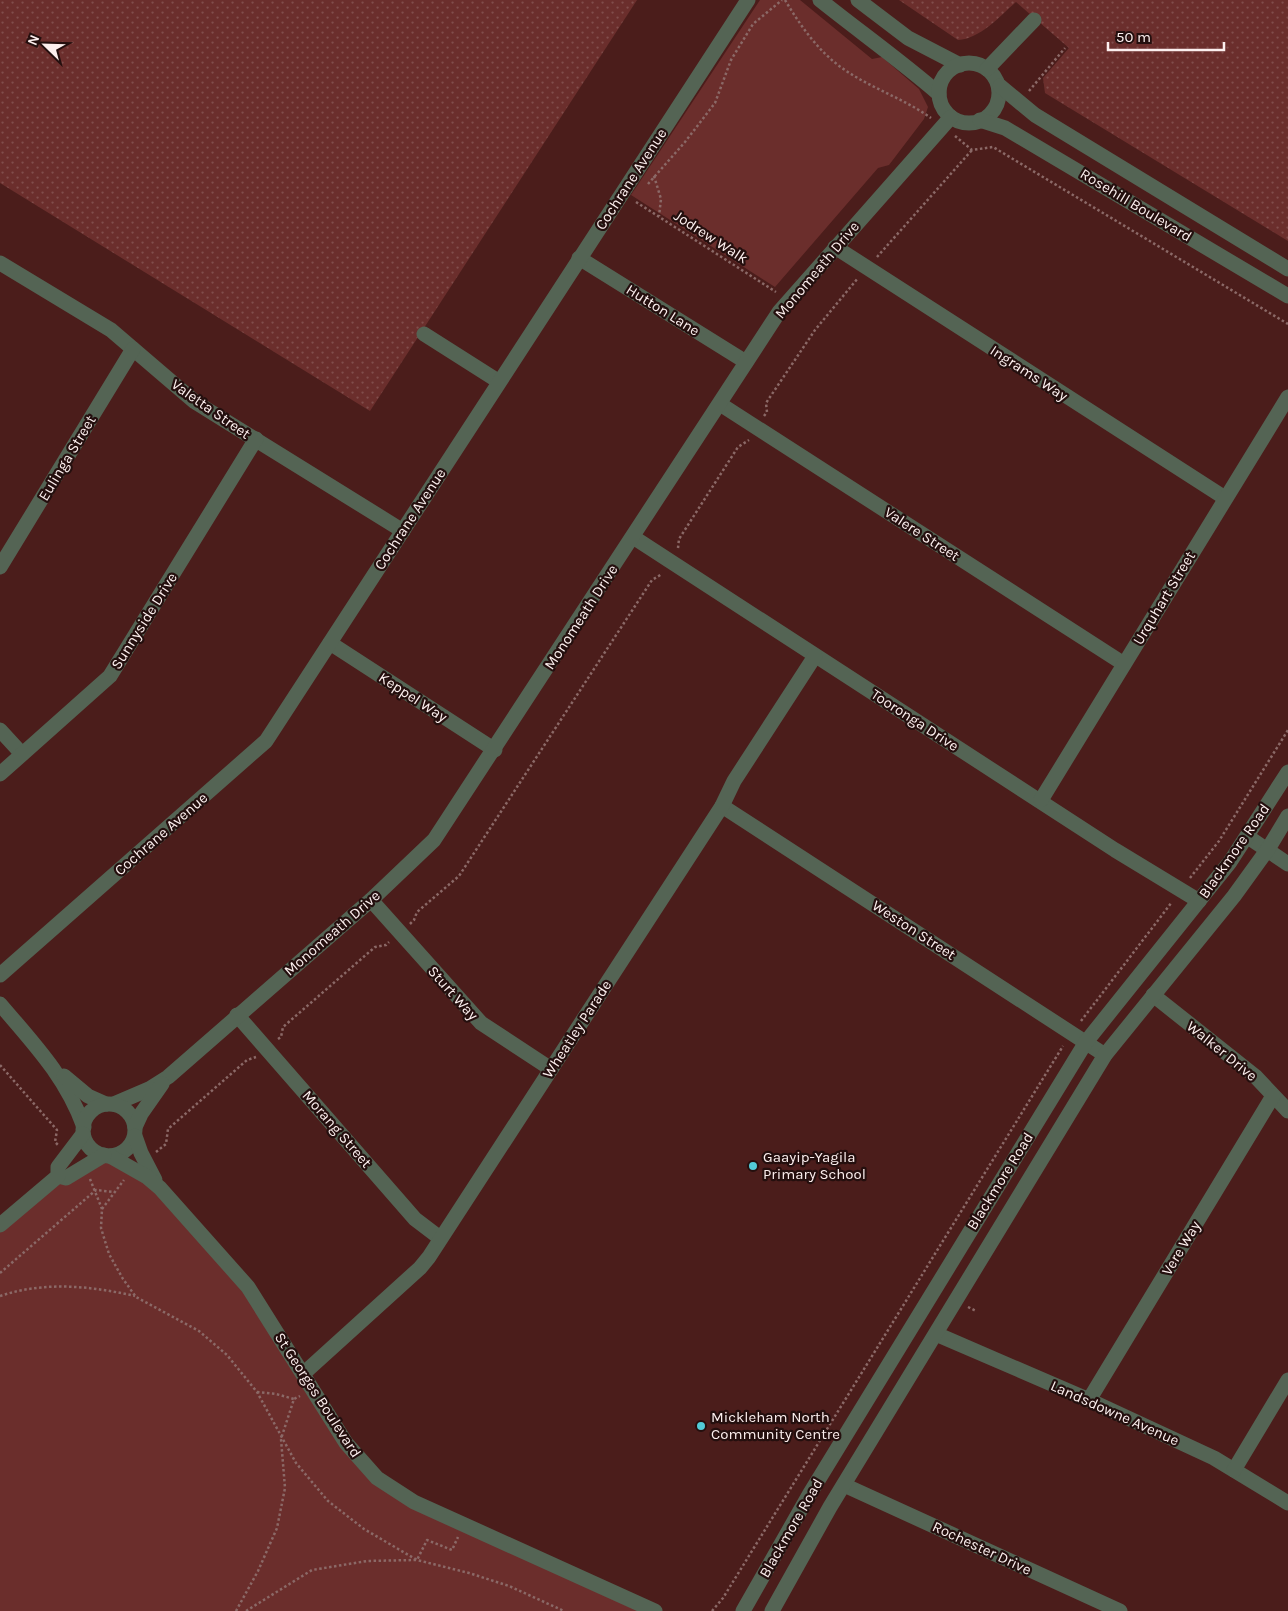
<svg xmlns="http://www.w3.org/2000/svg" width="1288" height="1611" font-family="Karla,sans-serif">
<defs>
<pattern id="grass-dots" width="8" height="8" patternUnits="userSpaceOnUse" patternTransform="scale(1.25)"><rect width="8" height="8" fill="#6b2e2c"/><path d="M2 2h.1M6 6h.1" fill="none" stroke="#814d4b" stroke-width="1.8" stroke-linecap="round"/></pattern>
</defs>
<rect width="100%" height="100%" fill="#4b1d1b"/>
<g fill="url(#grass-dots)">
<polygon points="0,0 637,0 370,411 0,183"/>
<path d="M899,0h389v241l-243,-148 -2,-15 26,-30 -53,-46c-16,14 -36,37 -58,38z"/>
</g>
<g fill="#6b2e2c">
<polygon points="760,0 800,0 872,59 882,57 919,89 928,107 924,119 889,165 878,168 775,287 631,195"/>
<polygon points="104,1155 129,1166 248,1287 377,1478 655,1611 0,1611 0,1225 58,1176"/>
</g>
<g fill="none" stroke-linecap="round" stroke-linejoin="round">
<g stroke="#8b6967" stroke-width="2.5" stroke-dasharray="2.5 2.5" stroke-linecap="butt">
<path d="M785,0c15,25 33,51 57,68 28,20 61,30 89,50"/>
<polyline points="1029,91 1065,48"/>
<polyline points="955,136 972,150 993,147 1288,324"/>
<polyline points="654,176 661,199 659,216"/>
<polyline points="648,184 685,142 715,103 731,60 753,24 782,0"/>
<polyline points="636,202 776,292"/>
<polyline points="877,257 972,150"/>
<polyline points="764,416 767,412 766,403 815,330 858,278"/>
<polyline points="678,548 679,539 738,447 749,440"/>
<polyline points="1190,878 1219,841 1288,730"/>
<polyline points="410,924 414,920 417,912 459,876 652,580 662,574"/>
<polyline points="1081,1021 1172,902"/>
<polyline points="278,1039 281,1037 283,1027 375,947 386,945 389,942"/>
<polyline points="0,1065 57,1130 55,1142 58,1145"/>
<polyline points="156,1152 166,1144 168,1129 247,1060 256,1057"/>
<polyline points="90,1179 102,1209 101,1228 109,1254 123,1279 136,1297 199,1331 227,1355 257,1392 296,1463 328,1501 364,1529 417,1560 469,1573 509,1586 564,1611"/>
<polyline points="102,1209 124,1180"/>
<polyline points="0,1273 96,1190 114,1192"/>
<path d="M0,1296c45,-15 90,-10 135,0"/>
<polyline points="968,1307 976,1311"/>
<polyline points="257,1392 276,1394 294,1399"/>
<polyline points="236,1611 258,1571 277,1528 285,1488 281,1439 294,1399 300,1396"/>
<polyline points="246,1611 312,1570 367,1561 417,1560 427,1540 452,1550 458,1537"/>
<polyline points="712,1611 723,1598 1063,1046"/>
</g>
<g stroke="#546454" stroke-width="15">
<path d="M820,0c40,32 81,61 119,94"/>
<polyline points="858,0 908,38 960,65"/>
<circle cx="969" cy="93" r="30"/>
<polyline points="987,69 1034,20"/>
<polyline points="1000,86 1035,115 1288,269"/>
<polyline points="980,120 1005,128 1288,296"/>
<polyline points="835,247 1225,498"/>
<polyline points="579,258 746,362"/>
<polyline points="0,263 111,330 195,402 403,531"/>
<polyline points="424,334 498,381"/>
<polyline points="720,404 1124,664"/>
<polyline points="633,537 1115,850 1199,901"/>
<polyline points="0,567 133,349"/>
<polyline points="330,643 495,750"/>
<polyline points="0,730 22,754"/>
<polyline points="0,774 110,676 256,439"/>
<polyline points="1041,800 1288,397"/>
<polyline points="722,806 1105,1055"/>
<polyline points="1248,837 1288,864"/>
<polyline points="371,900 481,1023 551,1069"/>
<polyline points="0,975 266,741 748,0"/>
<polyline points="1153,995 1255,1076 1288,1111"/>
<path d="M0,1004c34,40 66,73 84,123"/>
<polyline points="237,1015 415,1219 440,1238"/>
<polyline points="64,1076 88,1096 106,1104"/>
<polyline points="114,1104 149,1089 168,1077 371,900 434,840 779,312 951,117"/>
<circle cx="109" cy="1130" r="26"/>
<polyline points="135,1127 141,1114 162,1084"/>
<polyline points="135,1136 141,1153 155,1180"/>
<polyline points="110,1156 147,1177 160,1188 248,1287 346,1443 377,1478 414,1502 655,1611"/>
<polyline points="58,1176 66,1178 104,1155"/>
<polyline points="0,1225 58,1176 58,1167 83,1134"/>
<polyline points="936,1334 1089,1400 1214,1458 1288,1503"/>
<polyline points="303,1374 420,1268 429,1257 722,806 734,781 815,656"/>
<polyline points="1089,1400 1273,1096"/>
<polyline points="1234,1470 1288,1380"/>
<polyline points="844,1485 1120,1611"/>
<polyline points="743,1611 809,1495 1086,1042 1230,862 1288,772"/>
<polyline points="772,1611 830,1507 1105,1055 1234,896 1268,849 1288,816"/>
</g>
</g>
<g fill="#52cbd7" stroke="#240f0e" stroke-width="2">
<circle cx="753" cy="1166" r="5"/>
<circle cx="701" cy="1426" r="5"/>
</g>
<g text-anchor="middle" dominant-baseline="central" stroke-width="4.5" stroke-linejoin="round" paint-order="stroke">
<g font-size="15" fill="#fcefee" stroke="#240f0e">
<text transform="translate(631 179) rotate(-57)">Cochrane Avenue</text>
<text transform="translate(1136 205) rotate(31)">Rosehill Boulevard</text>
<text transform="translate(711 237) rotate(33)">Jodrew Walk</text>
<text transform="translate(817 270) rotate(-50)">Monomeath Drive</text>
<text transform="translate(663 310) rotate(32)">Hutton Lane</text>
<text transform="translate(1029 373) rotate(33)">Ingrams Way</text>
<text transform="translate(211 409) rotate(35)">Valetta Street</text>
<text transform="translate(67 458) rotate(-59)">Eulinga Street</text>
<text transform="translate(410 519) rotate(-57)">Cochrane Avenue</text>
<text transform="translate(922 534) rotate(33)">Valere Street</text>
<text transform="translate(1164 598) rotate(-59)">Urquhart Street</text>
<text transform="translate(581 617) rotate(-57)">Monomeath Drive</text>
<text transform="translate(144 621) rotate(-58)">Sunnyside Drive</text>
<text transform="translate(413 697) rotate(33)">Keppel Way</text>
<text transform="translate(915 720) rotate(33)">Tooronga Drive</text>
<text transform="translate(161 834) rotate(-41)">Cochrane Avenue</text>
<text transform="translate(1234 851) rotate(-55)">Blackmore Road</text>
<text transform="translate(914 930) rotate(33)">Weston Street</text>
<text transform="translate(332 933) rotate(-41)">Monomeath Drive</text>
<text transform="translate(453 993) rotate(48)">Sturt Way</text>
<text transform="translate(577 1029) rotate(-57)">Wheatley Parade</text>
<text transform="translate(1222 1051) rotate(39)">Walker Drive</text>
<text transform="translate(337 1129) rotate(49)">Morang Street</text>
<text transform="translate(1000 1181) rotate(-58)">Blackmore Road</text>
<text transform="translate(1181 1248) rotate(-59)">Vere Way</text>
<text transform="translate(318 1395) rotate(57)">St Georges Boulevard</text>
<text transform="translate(1115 1413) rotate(24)">Landsdowne Avenue</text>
<text transform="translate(791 1528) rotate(-60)">Blackmore Road</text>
<text transform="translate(982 1548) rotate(25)">Rochester Drive</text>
</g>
<g font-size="15" fill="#fcefee" stroke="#240f0e" text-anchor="start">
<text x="763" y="1157">Gaayip-Yagila<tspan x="763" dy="17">Primary School</tspan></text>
<text x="711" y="1417">Mickleham North<tspan x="711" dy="17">Community Centre</tspan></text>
</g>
</g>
<g transform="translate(45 45) rotate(293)" stroke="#240f0e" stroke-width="4" paint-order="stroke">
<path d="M0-4L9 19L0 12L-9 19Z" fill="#fcefee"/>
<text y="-8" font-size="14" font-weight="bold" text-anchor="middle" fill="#fcefee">N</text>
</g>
<path d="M1108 42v8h116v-8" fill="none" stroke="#fcefee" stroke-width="2.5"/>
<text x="1116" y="42" font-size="15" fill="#fcefee" stroke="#240f0e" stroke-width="4" paint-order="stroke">50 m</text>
</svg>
